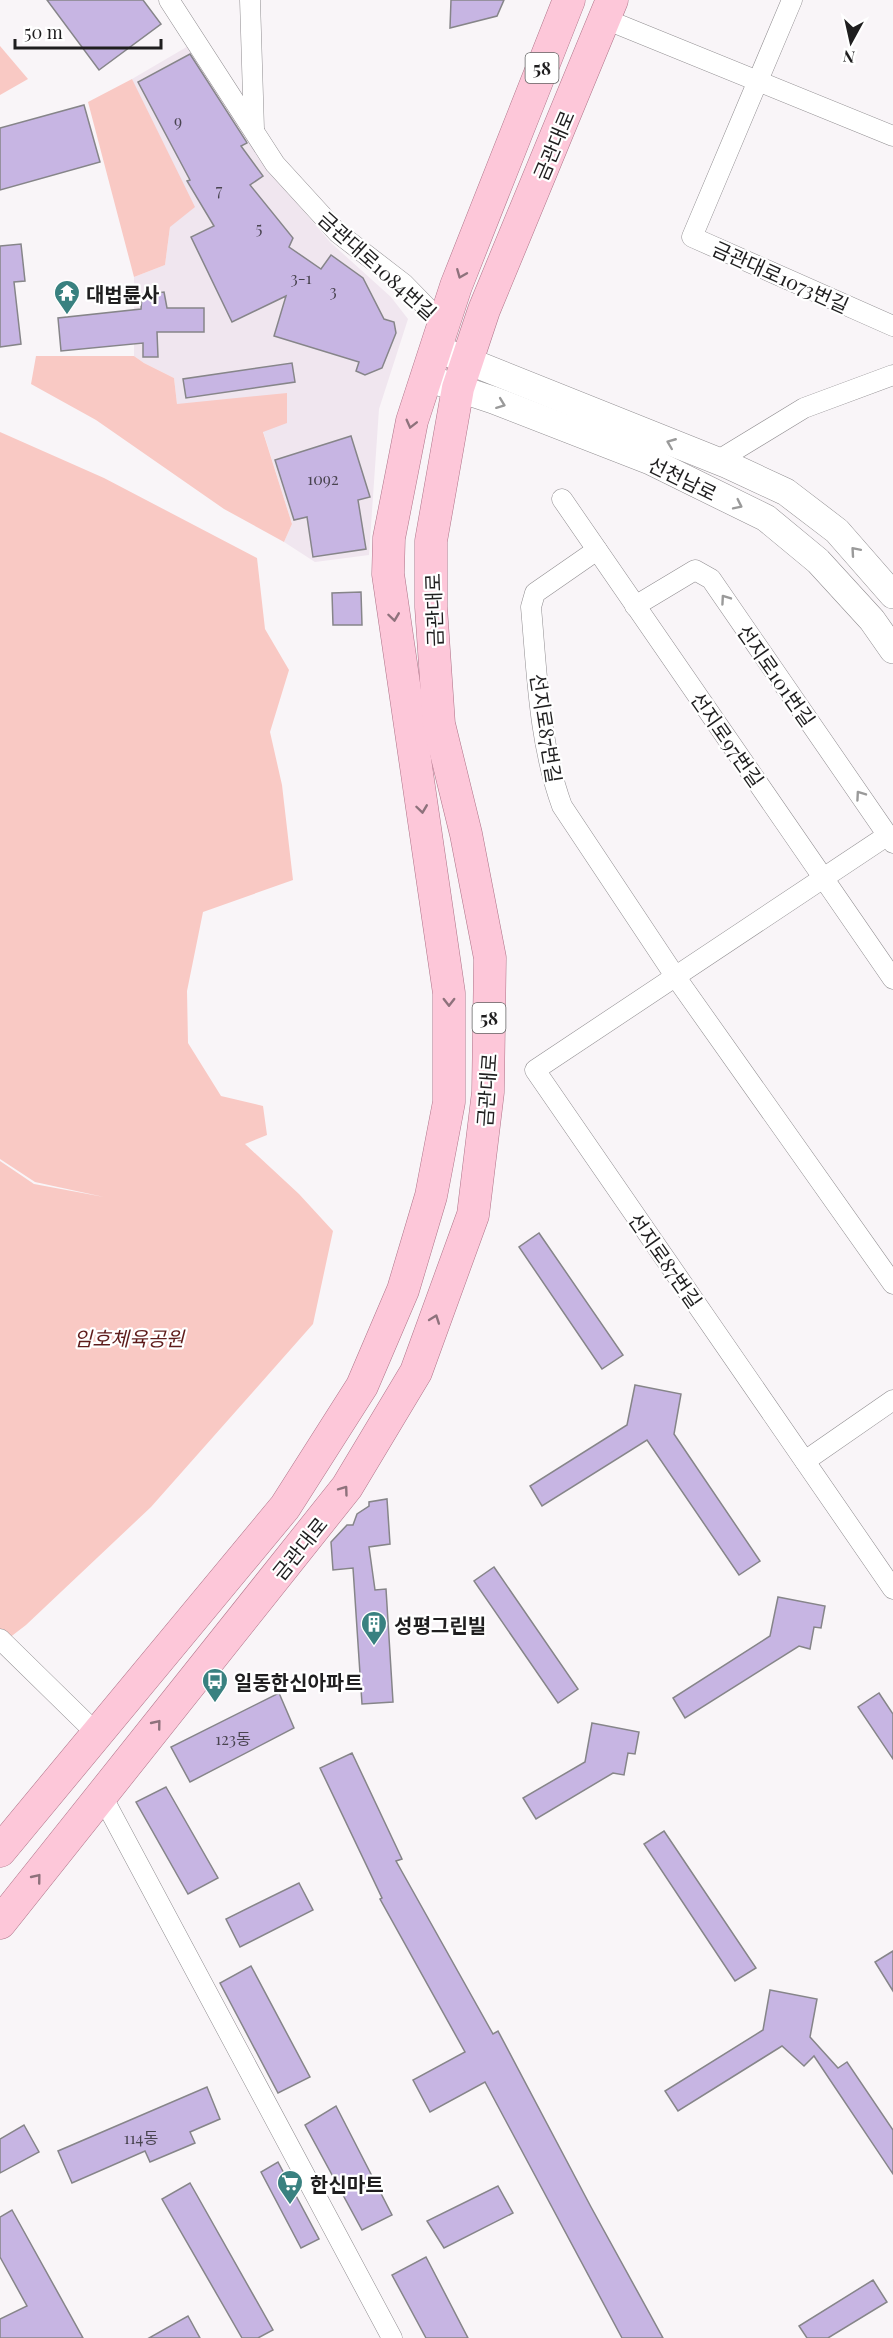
<svg xmlns="http://www.w3.org/2000/svg" width="893" height="2338" font-family="'Playfair Display','Noto Sans KR',serif">
<rect width="100%" height="100%" fill="#f9f5f8"/>
<polygon fill="#f0e6ef" points="190,45 267,168 330,242 391,297 408,319 379,409 369,555 315,562 284,542 292,524 263,431 177,404 174,378 144,363 134,356 134,277 165,265 170,227 132,79"/>
<g fill="#f9c9c4">
<polygon points="0,46 28,79 0,95"/>
<polygon points="132,79 195,207 170,227 165,265 134,277 88,102"/>
<polygon points="36,356 134,356 144,363 174,378 177,404 287,393 287,423 263,432 292,524 284,542 224,509 96,420 31,384"/>
<polygon points="0,432 104,478 257,558 265,629 289,670 270,732 282,785 293,880 203,912 187,991 188,1043 221,1096 263,1106 267,1135 245,1144 299,1194 333,1231 313,1324 151,1507 26,1625 0,1645 0,1161 34,1184 104,1197 35,1182 0,1159"/>
</g>
<g fill="#c7b5e3" stroke="#868589" stroke-width="1.5">
<polygon points="47,0 143,0 161,24 99,70"/>
<polygon points="451,0 504,0 497,16 450,28"/>
<polygon points="190,54 246,141 247,143 241,146 263,176 250,185 293,238 289,247 321,269 331,255 363,278 384,319 394,322 396,333 382,368 365,375 356,371 359,362 274,336 286,296 232,322 191,237 214,226 187,181 190,180 138,82"/>
<polygon points="84,105 100,162 0,190 0,128"/>
<polygon points="21,244 25,281 14,282 21,344 0,347 0,246"/>
<polygon points="164,292 167,308 204,308 204,332 157,332 158,357 143,357 143,343 61,351 58,318 141,309 142,295"/>
<polygon points="292,363 295,382 186,398 183,379"/>
<polygon points="351,436 370,497 358,500 366,549 313,557 307,517 294,520 275,460"/>
<polygon points="361,592 362,625 333,625 332,593"/>
<polygon points="539,1233 623,1355 602,1369 519,1247"/>
<polygon points="635,1385 681,1394 674,1434 760,1561 739,1575 647,1440 542,1506 530,1486 627,1425"/>
<polygon points="387,1499 390,1544 369,1547 375,1590 386,1589 393,1702 362,1704 353,1568 333,1570 331,1542 347,1525 353,1525 357,1514 369,1506 369,1502"/>
<polygon points="494,1567 578,1689 558,1703 474,1581"/>
<polygon points="778,1597 825,1606 821,1628 814,1627 810,1649 799,1646 685,1718 673,1698 770,1636"/>
<polygon points="279,1693 294,1728 190,1782 171,1747"/>
<polygon points="879,1693 893,1714 893,1759 858,1707"/>
<polygon points="592,1723 639,1732 635,1754 628,1753 624,1775 613,1773 536,1819 523,1798 585,1762"/>
<polygon points="352,1753 402,1859 396,1861 493,2034 498,2031 591,2207 663,2338 622,2338 485,2082 430,2112 413,2080 465,2052 380,1899 382,1898 320,1768"/>
<polygon points="166,1787 218,1878 188,1894 136,1802"/>
<polygon points="664,1831 756,1968 735,1981 644,1844"/>
<polygon points="299,1883 313,1910 240,1947 226,1919"/>
<polygon points="893,1951 893,1991 875,1962"/>
<polygon points="251,1966 310,2077 278,2093 220,1983"/>
<polygon points="770,1990 817,1999 810,2037 838,2068 847,2062 893,2130 893,2174 814,2056 804,2066 782,2046 678,2111 665,2091 763,2030"/>
<polygon points="207,2087 220,2119 190,2132 195,2143 150,2162 145,2151 72,2183 58,2151"/>
<polygon points="336,2106 392,2215 362,2230 305,2125"/>
<polygon points="24,2125 39,2152 0,2173 0,2139"/>
<polygon points="278,2162 319,2239 301,2248 261,2172"/>
<polygon points="190,2183 273,2330 258,2338 242,2338 162,2199"/>
<polygon points="498,2186 513,2213 444,2248 427,2221"/>
<polygon points="12,2210 83,2338 0,2338 0,2319 27,2306 0,2257 0,2217"/>
<polygon points="426,2257 468,2338 426,2338 392,2275"/>
<polygon points="873,2280 887,2302 828,2338 807,2338 799,2326"/>
<polygon points="188,2316 200,2338 149,2338"/>
</g>
<g fill="none" stroke-linecap="round" stroke-linejoin="round">
<defs>
<g id="minor">
<polyline points="169,0 275,164 338,233 404,284 444,325"/>
<polyline points="250,0 254,129"/>
<polyline points="792,0 692,237 893,326"/>
<polyline points="605,19 893,136"/>
<polyline points="717,461 804,408 893,375"/>
<polyline points="562,499 893,979"/>
<path d="M597,550l-62,43 -4,14c6,67 8,136 31,199l113,170 218,308"/>
<polyline points="635,606 695,570 711,579 893,843"/>
<polyline points="888,835 535,1070 893,1589"/>
<polyline points="805,1461 893,1400"/>
<polyline points="0,1639 96,1733"/>
<polyline points="102,1796 392,2338"/>
</g>
<g id="secondary">
<polyline points="448,353 728,465 786,492 837,531 893,595"/>
<polyline points="439,382 493,400 650,461 766,518 818,561 872,620 893,650"/>
</g>
<g id="primary">
<polyline points="0,1851 285,1507 362,1386 403,1290 431,1196 449,1102 449,993 388,574 389,538 412,421 456,286 569,0"/>
<polyline points="0,1923 347,1487 416,1372 473,1215 488,1092 490,958 466,834 439,724 431,607 431,541 458,388 484,310 612,0"/>
</g>
</defs>
<use href="#minor" stroke="#908d90" stroke-width="21"/>
<use href="#secondary" stroke="#908d90" stroke-width="28"/>
<use href="#primary" stroke="#ae7388" stroke-width="33"/>
<use href="#minor" stroke="#fff" stroke-width="20"/>
<use href="#secondary" stroke="#fff" stroke-width="27"/>
<use href="#primary" stroke="#fdc7d9" stroke-width="32"/>
</g>
<defs><path id="oneway-chevron" d="M-2-3.5L2.5 0L-2 3.5" fill="none" stroke-width="1.6" stroke-linecap="round" stroke-linejoin="round" transform="scale(1.5)"/></defs>
<g stroke="#8e727c">
<use href="#oneway-chevron" transform="translate(461 274) rotate(112)"/>
<use href="#oneway-chevron" transform="translate(411 424) rotate(104)"/>
<use href="#oneway-chevron" transform="translate(394 617) rotate(82)"/>
<use href="#oneway-chevron" transform="translate(422 809) rotate(82)"/>
<use href="#oneway-chevron" transform="translate(449 1002) rotate(90)"/>
<use href="#oneway-chevron" transform="translate(435 1319) rotate(-70)"/>
<use href="#oneway-chevron" transform="translate(344 1490) rotate(-54)"/>
<use href="#oneway-chevron" transform="translate(157 1724) rotate(-51)"/>
<use href="#oneway-chevron" transform="translate(37 1878) rotate(-51)"/>
</g>
<g stroke="#9a9a9a">
<use href="#oneway-chevron" transform="translate(501 404) rotate(21)"/>
<use href="#oneway-chevron" transform="translate(671 443) rotate(-158)"/>
<use href="#oneway-chevron" transform="translate(738 505) rotate(26)"/>
<use href="#oneway-chevron" transform="translate(855 551) rotate(-131)"/>
<use href="#oneway-chevron" transform="translate(725 599) rotate(-125)"/>
<use href="#oneway-chevron" transform="translate(860 795) rotate(-125)"/>
</g>
<defs>
<symbol id="temple-pin" viewBox="-11 -11 22 30"><path d="M0 17L-7.5 6A9.5 9.5 0 1 1 7.5 6Z" fill="#398180" stroke="#fff"/><path d="M0-6L5-2H3V0L6.5 2.5H4V6H1.5V3h-3V6H-4V2.5H-6.5L-3 0V-2H-5Z" fill="#fff"/></symbol>
<symbol id="building-pin" viewBox="-11 -11 22 30"><path d="M0 17L-7.5 6A9.5 9.5 0 1 1 7.5 6Z" fill="#398180" stroke="#fff"/><path d="M-4-6H4V6H1V3H-1V6H-4ZM-2.5-4.3h1.7v1.8h-1.7ZM.8-4.3h1.7v1.8H.8ZM-2.5-1h1.7V.8h-1.7ZM.8-1h1.7V.8H.8Z" fill="#fff"/></symbol>
<symbol id="bus-pin" viewBox="-11 -11 22 30"><path d="M0 17L-7.5 6A9.5 9.5 0 1 1 7.5 6Z" fill="#398180" stroke="#fff"/><path d="M-5-6H5V4H4V6H2V4H-2V6H-4V4H-5ZM-3.5-4V0h7V-4ZM-3.5 1.2v1.5H-2V1.2ZM2 1.2v1.5H3.5V1.2Z" fill="#fff"/></symbol>
<symbol id="supermarket-pin" viewBox="-11 -11 22 30"><path d="M0 17L-7.5 6A9.5 9.5 0 1 1 7.5 6Z" fill="#398180" stroke="#fff"/><path d="M-6-5.5h2.5l.6 2H6L4.5 2H-2.5L-4.4-4H-6ZM-1.5 3.2a1.3 1.3 0 1 0 .1 0ZM3 3.2a1.3 1.3 0 1 0 .1 0Z" fill="#fff"/></symbol>
</defs>
<g fill-rule="evenodd">
<use href="#temple-pin" x="52" y="278" width="30" height="40"/>
<use href="#building-pin" x="359" y="1609" width="30" height="40"/>
<use href="#bus-pin" x="200" y="1666" width="30" height="40"/>
<use href="#supermarket-pin" x="275" y="2168" width="30" height="40"/>
</g>
<g text-anchor="middle" dominant-baseline="central" stroke-width="4.5" stroke-linejoin="round" paint-order="stroke">
<g font-size="16" fill="#494450">
<text x="178" y="120">9</text>
<text x="219" y="189">7</text>
<text x="259" y="227">5</text>
<text x="301" y="277">3-1</text>
<text x="333" y="290">3</text>
<text x="323" y="478">1092</text>
<text x="233" y="1738">123동</text>
<text x="141" y="2137">114동</text>
</g>
<g fill="#fff" stroke="#626262" stroke-width="1.5">
<rect x="525.5" y="53" width="33" height="30" rx="4.5"/>
<rect x="472.5" y="1003" width="33" height="30" rx="4.5"/>
</g>
<g font-size="18" font-weight="bold" fill="#1f1e1f">
<text x="542" y="68">58</text>
<text x="489" y="1018">58</text>
</g>
<g font-size="20" fill="#1f1e1f" stroke="#fff">
<text transform="translate(553 145) rotate(-67)">금관대로</text>
<text transform="translate(378 265) rotate(42)">금관대로1084번길</text>
<text transform="translate(781 276) rotate(24)">금관대로1073번길</text>
<text transform="translate(683 478) rotate(26)">선천남로</text>
<text transform="translate(433 610) rotate(-92)">금관대로</text>
<text transform="translate(777 675) rotate(55)">선지로101번길</text>
<text transform="translate(547 728) rotate(81)">선지로87번길</text>
<text transform="translate(728 739) rotate(55)">선지로97번길</text>
<text transform="translate(486 1090) rotate(-86)">금관대로</text>
<text transform="translate(666 1260) rotate(55)">선지로87번길</text>
<text transform="translate(299 1548) rotate(-51)">금관대로</text>
</g>
<g font-size="20" font-weight="bold" fill="#1f1e1f" stroke="#fff" text-anchor="start">
<text x="86" y="293">대법륜사</text>
<text x="394" y="1624">성평그린빌</text>
<text x="234" y="1681">일동한신아파트</text>
<text x="310" y="2183">한신마트</text>
</g>
<g font-size="20" font-style="italic" fill="#5e1c1b" stroke="#fff">
<text x="129" y="1337">임호체육공원</text>
</g>
</g>
<g transform="translate(851 42) rotate(188)" stroke="#ffffff" stroke-width="4.5" paint-order="stroke">
<path d="M0-4.5L10 22L0 15L-10 22Z" fill="#1f1e1f"/>
<text y="-9" font-size="16" font-weight="bold" text-anchor="middle" fill="#1f1e1f">N</text>
</g>
<path d="M15 39v9h146v-9" fill="none" stroke="#1f1e1f" stroke-width="3"/>
<text x="24" y="39" font-size="18" fill="#1f1e1f" stroke="#ffffff" stroke-width="4.5" paint-order="stroke">50 m</text>
</svg>
